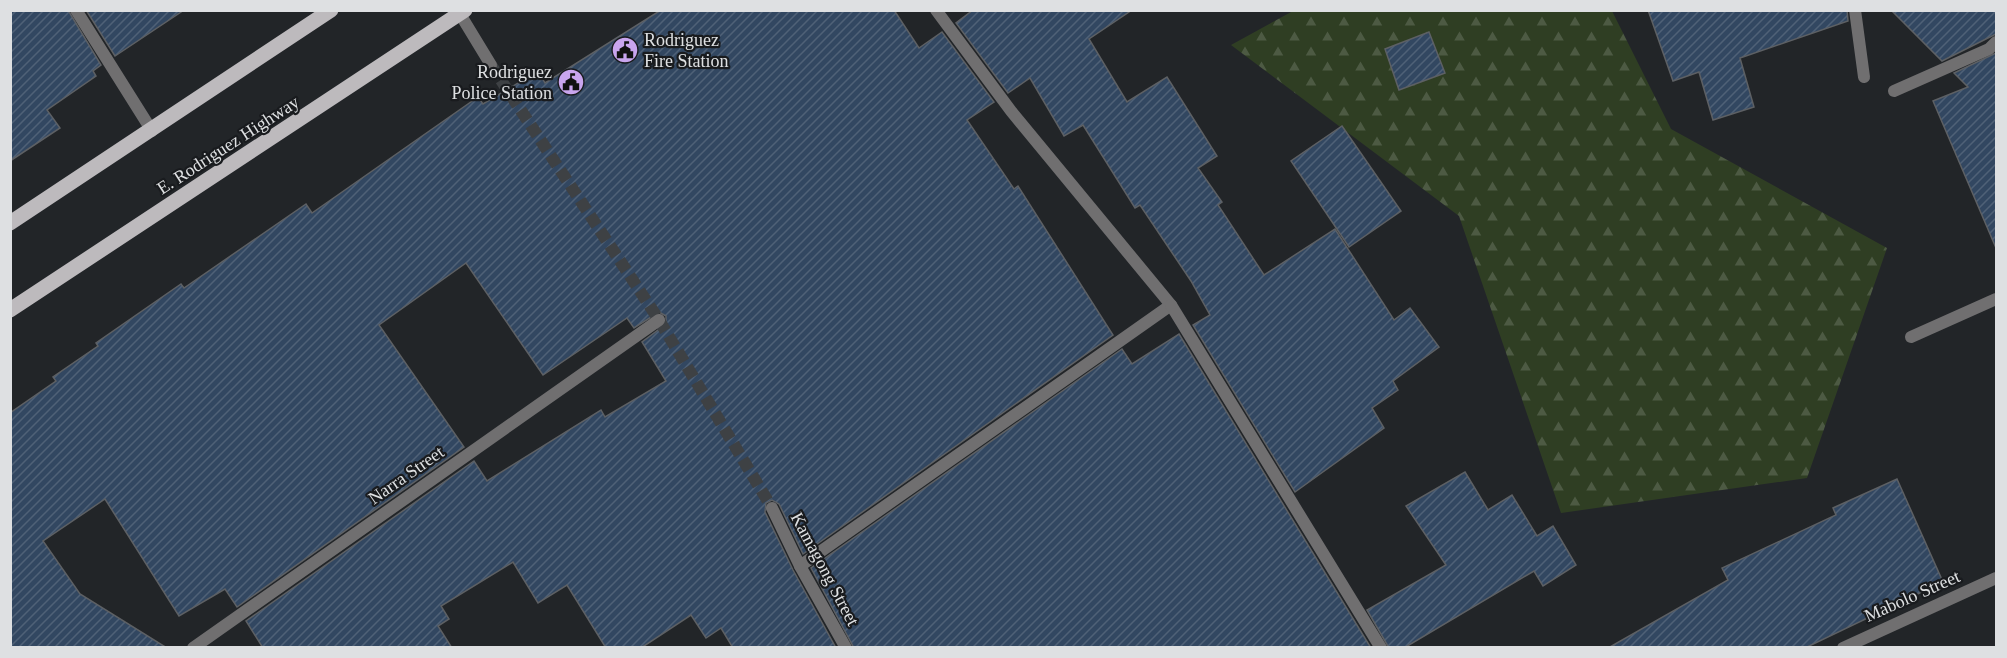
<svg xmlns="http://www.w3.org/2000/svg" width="2007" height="658" font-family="'Times New Roman',serif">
<defs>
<pattern id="forest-firs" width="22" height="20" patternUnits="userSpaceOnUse" patternTransform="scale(1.5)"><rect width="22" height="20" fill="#2f3e23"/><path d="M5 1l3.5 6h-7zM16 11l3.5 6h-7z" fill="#4d5a43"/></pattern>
<pattern id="building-hatch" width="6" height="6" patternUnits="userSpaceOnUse" patternTransform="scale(1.5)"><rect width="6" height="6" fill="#324761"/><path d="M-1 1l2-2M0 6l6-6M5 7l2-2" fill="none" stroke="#4f6177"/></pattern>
</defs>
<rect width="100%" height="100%" fill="#222528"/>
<polygon fill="url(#forest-firs)" points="1293,11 1612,11 1671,129 1887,248 1807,478 1561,513 1459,216 1231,45"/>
<g fill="url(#building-hatch)" stroke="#5d6064" stroke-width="1.5">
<polygon points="10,10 68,10 101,65 93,71 96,76 47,110 60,128 10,161"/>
<polygon points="86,10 184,10 115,56"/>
<polygon points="661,10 894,10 919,48 942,32 994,102 967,120 1014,189 1018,186 1113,335 803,554 779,504 772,500 766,503 765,512 793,570 836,648 733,648 721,628 706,638 691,615 641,648 606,648 567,585 538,603 513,562 441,606 449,619 438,626 452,648 263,648 246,621 474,461 487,481 601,410 605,417 666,381 642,342 666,324 666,316 659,312 634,328 627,318 543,375 466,263 379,325 464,447 237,607 225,589 179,616 105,499 43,541 80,594 167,648 10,648 10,413 56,381 53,377 98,346 96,343 181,284 184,288 306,204 312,213 478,97 483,104 538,71 545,83"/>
<polygon points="973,10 1132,10 1089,39 1127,102 1167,77 1217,156 1198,168 1222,202 1218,205 1264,275 1335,229 1394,320 1410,308 1439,347 1393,381 1398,390 1372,408 1384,428 1295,492 1193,325 1210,315 1191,281 1140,205 1135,208 1083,125 1064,136 1030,78 1008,93 956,23"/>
<polygon points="1648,10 1847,10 1848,21 1740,58 1754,107 1713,120 1699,72 1673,81"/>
<polygon points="1891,10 1996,10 1996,34 1942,61"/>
<polygon points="1429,32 1445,73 1399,90 1385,49"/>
<polygon points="1996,53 1996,248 1933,101 1968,87 1954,73"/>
<polygon points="1342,126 1401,211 1349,247 1291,161"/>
<polygon points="1179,334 1371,648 854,648 811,568 1122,349 1132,364"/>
<polygon points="1465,472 1488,510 1512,495 1537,536 1553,526 1576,565 1543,586 1534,571 1404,648 1389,648 1367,610 1446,565 1406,506"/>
<polygon points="1897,479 1943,582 1805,648 1608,648 1728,580 1722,568 1836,515 1833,508"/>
</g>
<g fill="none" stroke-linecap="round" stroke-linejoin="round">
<polyline stroke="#3e4144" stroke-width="12" stroke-dasharray="12 6" stroke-linecap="butt" points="491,65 659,320 772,508"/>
<g stroke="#706f70" stroke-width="12">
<polyline points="460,14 491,65"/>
<polyline points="800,566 1171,305 1011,111 936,10"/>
</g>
<g stroke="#706f70" stroke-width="12">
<polyline points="76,10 152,131"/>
<polyline points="1855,10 1864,77"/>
<polyline points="1894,91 1989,49 1996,42"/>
<polyline points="1171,305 1381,648"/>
<polyline points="1911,337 1996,299"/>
<polyline points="772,508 800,566 846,648"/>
<polyline points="193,648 659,320"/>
<polyline points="1843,648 1996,578"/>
</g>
<g stroke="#bdbabd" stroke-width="15">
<polyline points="10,223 331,10"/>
<polyline points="10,310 465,10"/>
</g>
</g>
<defs>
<symbol id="civic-disc" viewBox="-11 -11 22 22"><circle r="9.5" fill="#c9a5ee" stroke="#191b1e"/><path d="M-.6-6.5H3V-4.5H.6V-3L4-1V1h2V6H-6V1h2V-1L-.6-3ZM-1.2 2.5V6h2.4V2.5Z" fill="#111"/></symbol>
</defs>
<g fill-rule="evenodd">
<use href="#civic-disc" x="610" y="35" width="30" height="30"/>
<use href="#civic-disc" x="556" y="67" width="30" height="30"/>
</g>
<g text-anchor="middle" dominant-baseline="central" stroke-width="4.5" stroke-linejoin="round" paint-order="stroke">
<g font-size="18" fill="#dee0e2" stroke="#191b1e" text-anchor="start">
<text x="644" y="40">Rodriguez<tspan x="644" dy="21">Fire Station</tspan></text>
<text x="552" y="72" text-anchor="end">Rodriguez<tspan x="552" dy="21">Police Station</tspan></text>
</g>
<g font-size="18" fill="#dee0e2" stroke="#191b1e">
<text transform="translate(228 145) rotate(-33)">E. Rodriguez Highway</text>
<text transform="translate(406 475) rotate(-35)">Narra Street</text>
<text transform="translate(825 569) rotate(62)">Kamagong Street</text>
<text transform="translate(1912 596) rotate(-24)">Mabolo Street</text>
</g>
</g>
<rect width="2007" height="658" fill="none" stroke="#dee0e2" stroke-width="24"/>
</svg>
